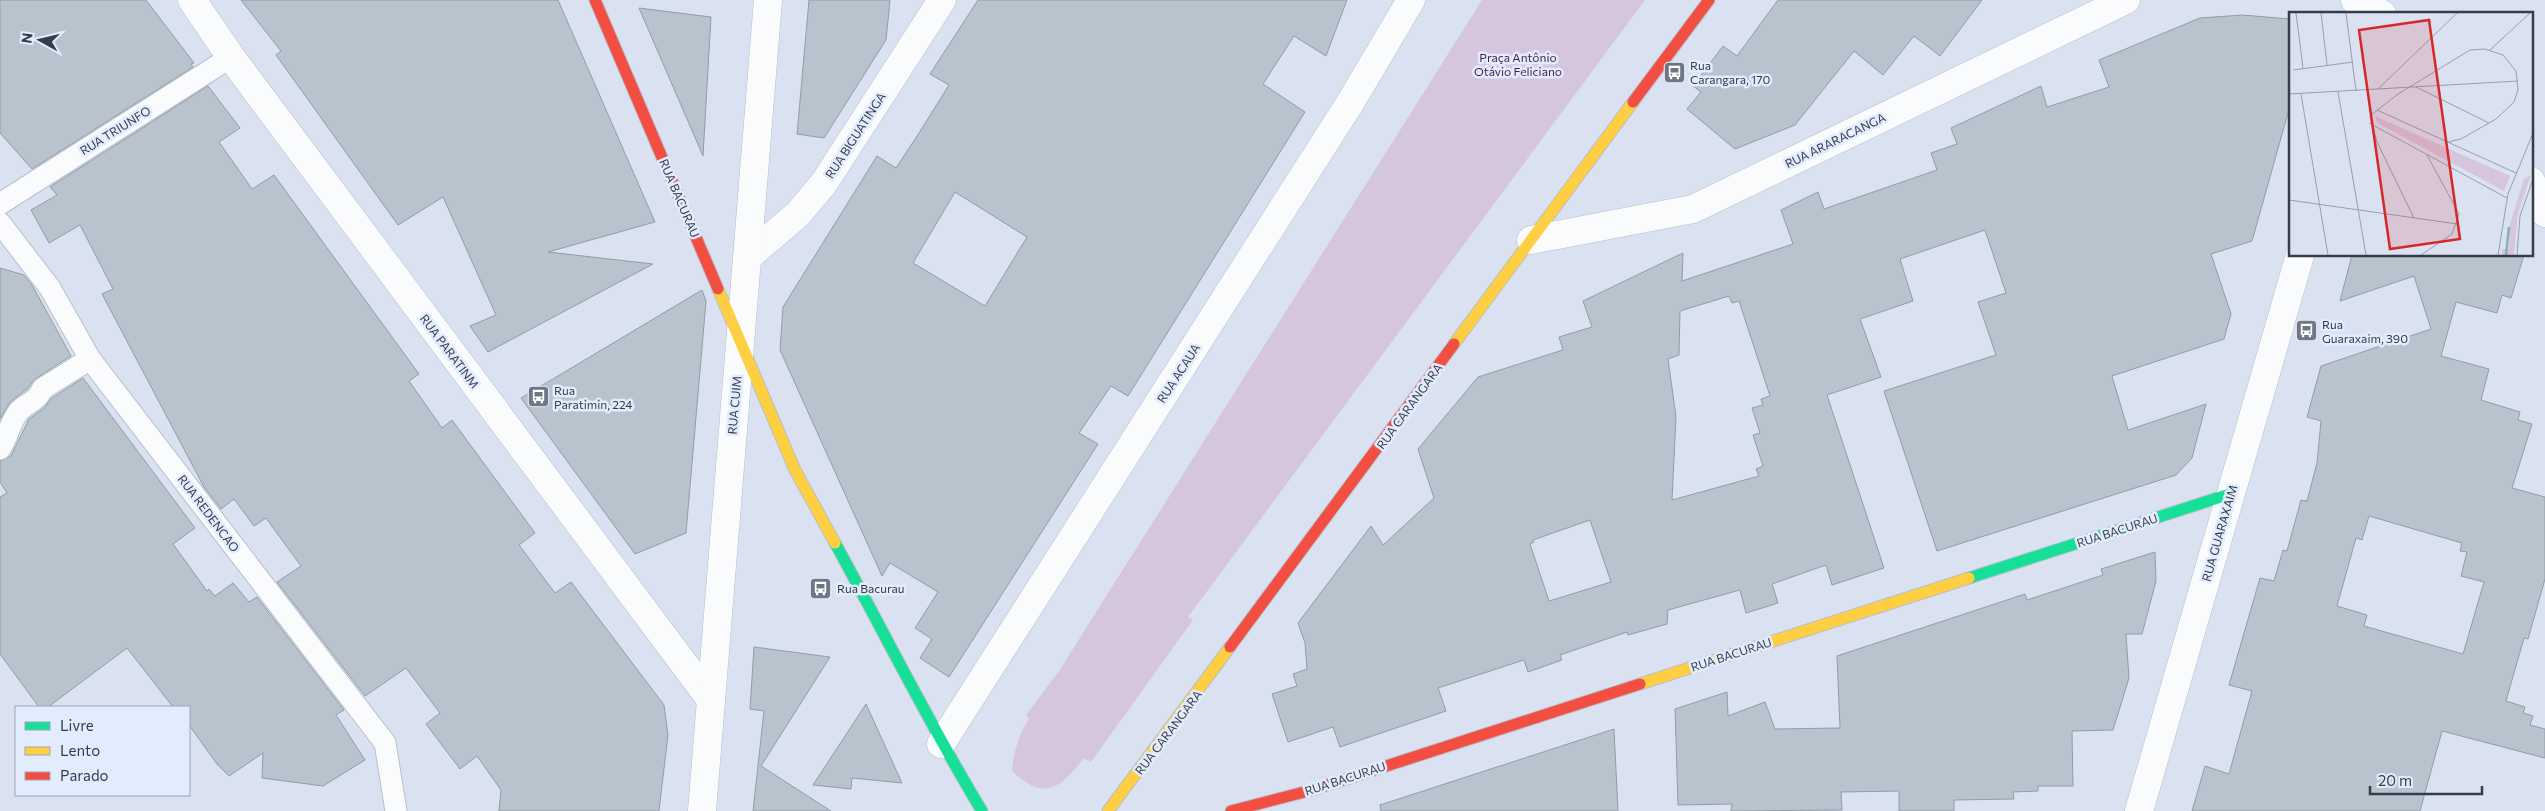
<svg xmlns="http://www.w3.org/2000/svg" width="2545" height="811" font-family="Commissioner,sans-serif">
<rect width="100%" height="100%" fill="#dae2f2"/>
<path fill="#d6c6dd" d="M1482,0h163l-457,617 5,3 -102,142 -7,-4c-23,30 -40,44 -72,13 1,-19 8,-38 17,-53l-3,-3 33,-44z"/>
<g fill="#b8c3cd" stroke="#929ca7" fill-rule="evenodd">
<polygon points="0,0 146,0 194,63 191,64 193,67 32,169 0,133"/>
<polygon points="241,0 558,0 655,222 548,252 653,264 488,352 470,326 496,315 443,197 398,225 276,55 281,51"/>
<polygon points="809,0 890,0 886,40 824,138 797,134"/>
<path d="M978,0h369l-21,56 -32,-20 -31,48 42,28 -177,284 -17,-10 -32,47 19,11 -149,233 -29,-19 12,-19 -17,-11 23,-36 -48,-29 -8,13 -102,-226 3,-43 94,-151 19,12 23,-35 30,-48 -19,-11zM955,192l72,45 -42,69 -72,-43z"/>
<polygon points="1778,0 1982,0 1940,56 1914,36 1883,75 1854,51 1795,125 1735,149 1687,109 1701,92 1693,86 1723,46 1737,56"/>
<polygon points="639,8 711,17 703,156"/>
<path d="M2242,15l48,4v87l-38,135 -41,13 20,60 -7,25 -112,37 16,54 78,-26 -14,54 -16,17 -239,76 -53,-160 112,-36 -18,-53 28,-9 -21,-63 -85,29 13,42 -53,18 21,58 -54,18 57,173 -52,17 -6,-20 -54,19 6,19 -32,10 -6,-23 -72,20 -1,14 -39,11 -1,-3 -67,23 2,5 -34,12 -4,-12 -86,28 8,23 -106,36 -7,-20 -45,15 -16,-48 25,-8 -4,-12 14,-5 -2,-26 -7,-20 73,-97 12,19 51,-47 -16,-49 60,-72 85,-27 -4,-13 33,-10 -9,-26 100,-48 -1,28 111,-37 -12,-34 37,-18 6,17 113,-39 -6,-17 26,-9 -6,-16 90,-42 6,21 62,-20 -10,-27 101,-42zM1729,296l3,7 7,-2 31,95 -9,3 2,6 -11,3 8,25 -7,2 10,31 -7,3 3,7 -87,24 4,-83 -8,-58 11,-4 1,-44zM1590,520l21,62 -62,19 -19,-57 4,-2 -1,-2z"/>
<polygon points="208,86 240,128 219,142 252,189 274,175 419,374 409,381 442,428 452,420 535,533 519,545 555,593 571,582 664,705 668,735 659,811 499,811 501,790 477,756 460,769 426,724 440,713 406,668 365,696 277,582 301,566 266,518 254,526 234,499 221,509 204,487 102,294 113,289 80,225 49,243 31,210 57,195 50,187"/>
<path d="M2352,255h172l-13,43 -9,-3 -5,18 -41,-11 -15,54 48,13 -8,31 39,12 -2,8 14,4 -20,64 33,9v82l-17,60 -4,-1 -18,63 19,6 -2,6 10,3 -3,9 15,4v29l-103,-27 -22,80h-228l13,-45 24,8 23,-83 -23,-6 31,-107 14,3 9,-31 4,1 14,-51 6,1 10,-38 4,-42 -14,-4 14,-51 110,-37 -17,-53 -74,25zM2369,516l93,27 -2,8 7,1 -6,24 23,6 -21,72 -99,-28 3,-11 -30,-9 19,-68 6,2z"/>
<polygon points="0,268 24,275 32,285 71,356 35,379 27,389 10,402 0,419"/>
<polygon points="702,290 706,301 686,533 635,554 521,398"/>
<polygon points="83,378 195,528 173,544 207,591 209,589 215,596 233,583 249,602 257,597 344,710 336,715 365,760 323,786 262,778 263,753 229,776 217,764 189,725 189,707 173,707 127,648 48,707 39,707 0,654 0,497 7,493 0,482 0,461 11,456 29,419 44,408 52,398"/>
<polygon points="2155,552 2156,581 2142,634 2126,634 2129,678 2113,730 2072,731 2073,786 2038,786 2038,791 2013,792 2014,799 1954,800 1954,811 1899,811 1899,791 1841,792 1842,810 1731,811 1732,804 1678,805 1675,709 1727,692 1728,716 1765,702 1775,729 1840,728 1837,656 2025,594 2027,600 2103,575 2101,569"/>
<polygon points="754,647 830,657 761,766 831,811 753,811 764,711 750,709"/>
<polygon points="866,704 902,783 852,778 851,789 813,785"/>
<polygon points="1614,729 1618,811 1381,811 1380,805"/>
</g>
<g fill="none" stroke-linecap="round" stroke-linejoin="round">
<defs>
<g id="lane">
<polyline points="0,204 231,57"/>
<polyline points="0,223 50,288 90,359 385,743 396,811"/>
<path d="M0,449c8,-11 10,-29 20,-39 8,-8 18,-9 22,-21l48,-30"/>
</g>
<g id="street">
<polyline points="192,0 231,57 711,700"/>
<polyline points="2355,0 2382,14"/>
<polyline points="2531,181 2545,213"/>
<polyline points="1531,240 1693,209 2126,0"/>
<polyline points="750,255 798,214 824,183 942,0"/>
<polyline points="941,744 1350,103 1411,0"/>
<path d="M702,811c21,-270 46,-540 66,-811"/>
<polyline points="2139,811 2300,255"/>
</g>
<g id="fast">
<path d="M835,543c49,89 94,181 147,268"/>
<polyline points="1969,578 2230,494"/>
</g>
<g id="slow">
<polyline points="718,289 795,470 835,543"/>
<polyline points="1454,344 1633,102"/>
<polyline points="1640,684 1969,578"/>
<polyline points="1108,811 1230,647"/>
</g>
<g id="jam">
<polyline points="595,0 718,289"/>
<polyline points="1633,102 1709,0"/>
<polyline points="1230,647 1454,344"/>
<polyline points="1231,811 1312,790 1640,684"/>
</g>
</defs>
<use href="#lane" stroke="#b8becb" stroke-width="23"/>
<use href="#street" stroke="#b8becb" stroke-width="29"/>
<use href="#fast" stroke="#b8becb" stroke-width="13"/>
<use href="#slow" stroke="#b8becb" stroke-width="13"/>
<use href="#jam" stroke="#b8becb" stroke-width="13"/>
<use href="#lane" stroke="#f9fbfd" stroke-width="21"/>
<use href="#street" stroke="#f9fbfd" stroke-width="28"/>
<use href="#fast" stroke="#16e098" stroke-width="11"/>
<use href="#slow" stroke="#ffcf43" stroke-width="11"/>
<use href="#jam" stroke="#f24e42" stroke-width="11"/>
</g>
<defs>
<symbol id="bus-square" viewBox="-11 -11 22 22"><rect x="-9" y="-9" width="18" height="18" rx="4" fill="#6f7684" stroke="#e3ecfe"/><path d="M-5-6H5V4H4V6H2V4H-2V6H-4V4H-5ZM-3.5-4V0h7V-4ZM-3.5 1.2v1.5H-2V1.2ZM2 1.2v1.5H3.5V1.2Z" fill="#fff"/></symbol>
</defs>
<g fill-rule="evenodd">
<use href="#bus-square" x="1662" y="60" width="25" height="25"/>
<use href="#bus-square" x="2294" y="318" width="25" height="25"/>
<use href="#bus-square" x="526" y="384" width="25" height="25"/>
<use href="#bus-square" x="808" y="576" width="25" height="25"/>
</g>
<g text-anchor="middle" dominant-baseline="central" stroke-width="5" stroke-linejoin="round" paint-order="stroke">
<g font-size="12" fill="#4b1e45" stroke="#e3ecfe">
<text x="1518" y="57">Praça Antônio<tspan x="1518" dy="14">Otávio Feliciano</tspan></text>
</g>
<g font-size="12" fill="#363c48" stroke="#e3ecfe" text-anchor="start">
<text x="1690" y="65">Rua<tspan x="1690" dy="14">Carangara, 170</tspan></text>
<text x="2322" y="324">Rua<tspan x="2322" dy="14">Guaraxaim, 390</tspan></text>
<text x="554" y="390">Rua<tspan x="554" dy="14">Paratimin, 224</tspan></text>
<text x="837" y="588">Rua Bacurau</text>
</g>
<g font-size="12" fill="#363c48" stroke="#e3ecfe">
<text transform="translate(115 130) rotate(-32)">RUA TRIUNFO</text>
<text transform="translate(855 135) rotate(-57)">RUA BIGUATINGA</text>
<text transform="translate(1835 140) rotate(-26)">RUA ARARACANGA</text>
<text transform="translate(680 198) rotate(67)">RUA BACURAU</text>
<text transform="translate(450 351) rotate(53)">RUA PARATINM</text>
<text transform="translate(1178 373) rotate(-57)">RUA ACAUA</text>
<text transform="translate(734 405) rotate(-85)">RUA CUIM</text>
<text transform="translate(1409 406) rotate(-54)">RUA CARANGARA</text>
<text transform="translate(209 513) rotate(53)">RUA REDENCAO</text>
<text transform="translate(2117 530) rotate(-18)">RUA BACURAU</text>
<text transform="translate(2219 533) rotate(-74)">RUA GUARAXAIM</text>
<text transform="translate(1731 654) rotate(-18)">RUA BACURAU</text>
<text transform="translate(1168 732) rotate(-53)">RUA CARANGARA</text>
<text transform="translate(1345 778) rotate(-18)">RUA BACURAU</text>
</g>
</g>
<g transform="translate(2289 12)">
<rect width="244" height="244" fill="#dae2f2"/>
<path d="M86,104l135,60 -6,15 -127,-68zM242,163l-13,38 -4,42h-12v-6h7l1,-25 14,-45z" fill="#d6c6dd"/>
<path fill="none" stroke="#8ab2b6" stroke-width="2.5" d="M217,243l3,-28"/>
<path fill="none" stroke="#98a0ae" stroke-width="1" d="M7,1l7,55M32,1l6,52M57,1l10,78M201,38l40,-37M4,58l60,-8M127,75l73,36M89,77l79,-76M49,80l28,163M0,82l229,-13M12,82l27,161M88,98l139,63M80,111l138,75M0,188l168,24M125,206l-37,-76 -7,-26 28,-22 72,-44 15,-1 18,6 13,16 2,19 -4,12 -18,17 -35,20 -13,3M132,243l31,-21 7,-20 -32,-59M209,243l10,-61 25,-61M228,243l3,-39 13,-37"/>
<path fill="#d62828" fill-opacity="0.15" stroke="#d62828" stroke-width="2.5" d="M140,8l31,219 -70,10 -31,-219z"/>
<rect width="244" height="244" fill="none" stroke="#363c48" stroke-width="2.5"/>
</g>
<rect x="15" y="706" width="175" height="90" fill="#e3ecfe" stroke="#9ea6b5"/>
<rect x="25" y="722" width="25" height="8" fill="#16e098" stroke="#9ea6b5"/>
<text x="60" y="731" font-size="15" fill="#363c48">Livre</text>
<rect x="25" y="747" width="25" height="8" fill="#ffcf43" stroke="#9ea6b5"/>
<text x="60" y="756" font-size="15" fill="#363c48">Lento</text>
<rect x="25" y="772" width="25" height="8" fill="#f24e42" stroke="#9ea6b5"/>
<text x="60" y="781" font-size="15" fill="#363c48">Parado</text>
<g transform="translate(40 40) rotate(278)" stroke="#e3ecfe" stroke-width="4" paint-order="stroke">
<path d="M0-4L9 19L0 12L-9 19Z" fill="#363c48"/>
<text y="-8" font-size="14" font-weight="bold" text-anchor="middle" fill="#363c48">N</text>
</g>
<path d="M2370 786v8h112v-8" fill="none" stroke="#363c48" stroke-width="2.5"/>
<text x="2378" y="786" font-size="15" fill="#363c48" stroke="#e3ecfe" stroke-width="4" paint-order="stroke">20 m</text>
</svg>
